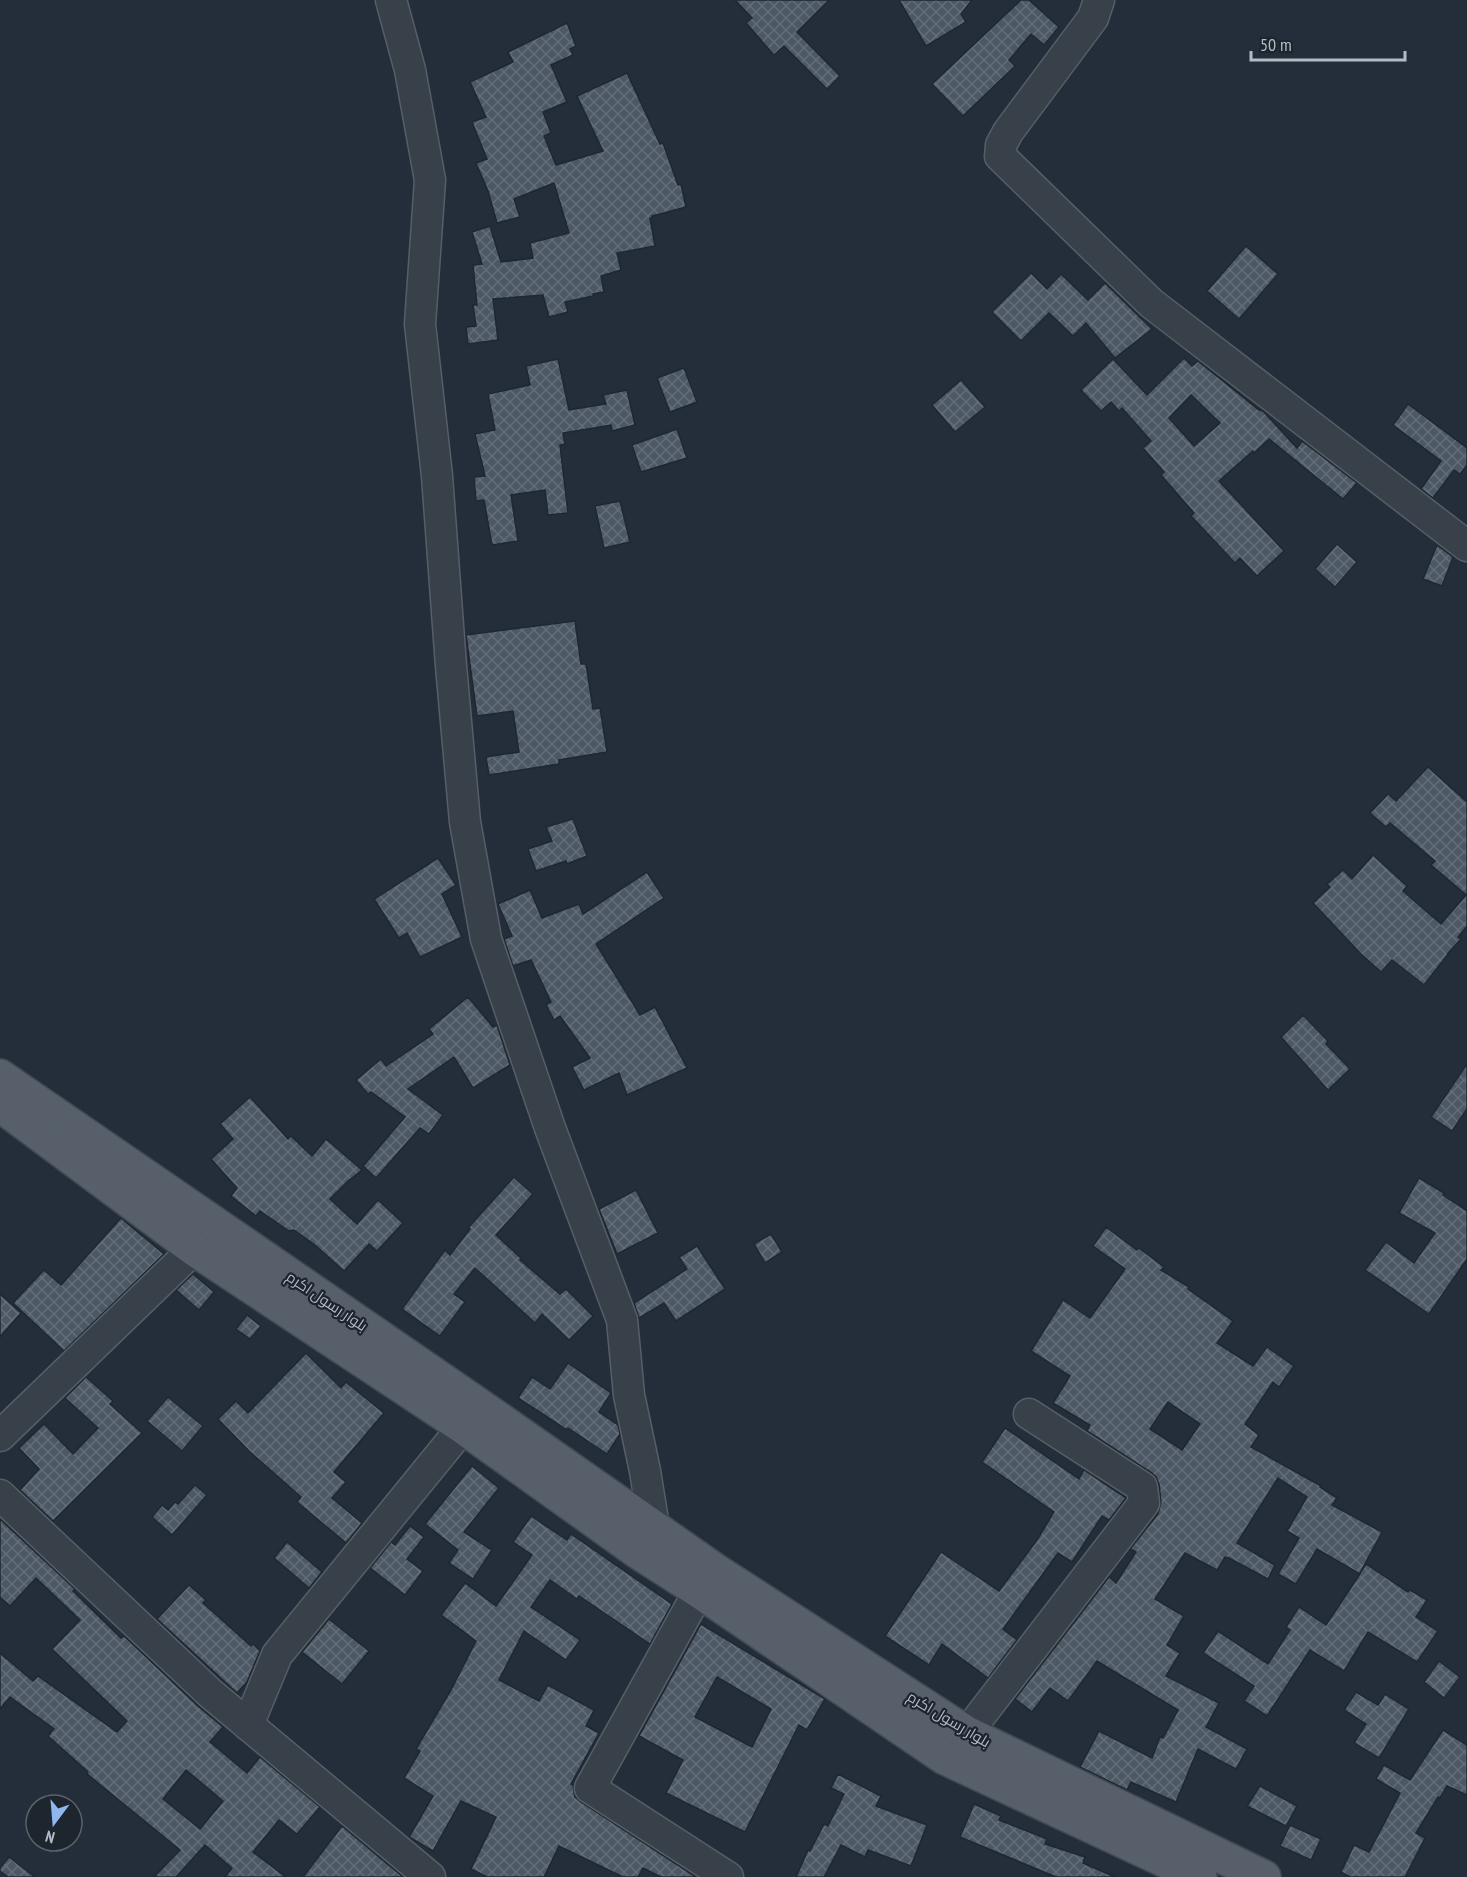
<svg xmlns="http://www.w3.org/2000/svg" width="1467" height="1877" font-family="'PT Sans Narrow',Cairo,sans-serif">
<defs>
<pattern id="building-cross-hatch" width="8" height="8" patternUnits="userSpaceOnUse" patternTransform="scale(1.5)"><rect width="8" height="8" fill="#4d5865"/><path d="M0 0l8 8M0 8l8-8" fill="none" stroke="#646e7a"/></pattern>
</defs>
<rect width="100%" height="100%" fill="#242e3a"/>
<g fill="url(#building-cross-hatch)" stroke="#1f2731" stroke-width="1.5" fill-rule="evenodd">
<polygon points="735,0 829,0 797,32 840,76 827,89 784,46 774,55 746,23 752,18"/>
<polygon points="899,0 972,0 961,14 966,22 926,46"/>
<polygon points="1021,0 1029,0 1059,27 1044,45 1031,34 1009,60 1015,66 963,116 932,84"/>
<polygon points="567,23 576,46 570,49 573,55 551,65 567,102 543,112 551,133 544,136 556,165 603,151 577,96 627,73 660,144 663,143 678,185 681,184 686,207 652,216 652,218 650,218 655,246 617,253 621,270 601,276 604,292 593,294 593,296 565,302 568,312 549,317 543,295 493,299 498,340 468,344 466,327 476,326 473,305 477,305 473,265 482,264 472,232 490,226 501,262 533,258 530,243 569,233 554,183 514,199 520,217 497,223 488,191 476,163 487,159 472,122 486,117 470,82 513,62 508,52"/>
<polygon points="1246,246 1278,274 1239,319 1207,291"/>
<polygon points="1031,273 1047,289 1061,274 1088,300 1105,283 1152,329 1115,358 1086,323 1073,336 1049,313 1021,341 992,312"/>
<path d="M1184,358l8,8 6,-5 61,49 4,1 34,37 5,-7 55,42 -14,16 -74,-60 -15,14 -1,-2 -34,30 65,70 -27,25 -17,-18 -5,5 -44,-47 3,-3 -33,-38 3,-3 -21,-24 8,-7 -29,-33 -3,3 -8,-9 -10,9 -20,-21 32,-31 34,36zM1191,395l29,28 -26,23 -25,-28z"/>
<polygon points="558,359 569,410 606,404 603,395 627,390 635,425 612,431 611,425 563,433 565,444 560,445 568,513 548,515 545,490 511,495 518,541 492,545 484,500 476,501 474,477 485,476 475,434 495,430 488,394 530,385 526,366"/>
<polygon points="684,368 697,402 670,412 657,378"/>
<polygon points="961,380 985,407 955,432 932,405"/>
<polygon points="1408,404 1467,448 1467,465 1460,474 1454,470 1433,498 1421,489 1441,461 1393,425"/>
<polygon points="677,429 687,458 641,472 632,445"/>
<polygon points="620,501 630,542 604,548 595,506"/>
<polygon points="1337,544 1357,562 1335,587 1315,569"/>
<polygon points="1437,545 1453,557 1442,586 1423,579"/>
<polygon points="575,621 581,664 586,664 593,709 600,708 607,752 559,760 559,764 489,775 486,757 519,752 513,711 477,716 466,635"/>
<polygon points="1428,767 1467,802 1467,926 1458,937 1461,939 1448,953 1449,953 1424,985 1392,960 1381,972 1361,954 1313,903 1330,887 1327,884 1343,870 1352,879 1373,855 1407,886 1403,891 1441,924 1466,895 1431,865 1435,861 1390,823 1386,827 1370,813 1388,794 1396,801"/>
<polygon points="573,819 587,856 567,864 566,861 536,871 528,849 552,841 546,827"/>
<polygon points="438,858 456,885 442,894 462,937 420,957 407,933 399,938 374,899"/>
<polygon points="647,872 664,898 596,944 640,1015 655,1007 687,1068 627,1095 619,1073 584,1090 572,1067 590,1058 560,1016 554,1020 546,1005 551,1002 531,960 513,966 504,939 512,936 498,904 530,890 542,918 579,904 583,914"/>
<polygon points="468,997 493,1027 497,1025 510,1065 473,1088 454,1057 408,1089 443,1115 429,1134 420,1128 376,1178 363,1166 405,1117 371,1092 368,1094 356,1080 381,1059 386,1066 433,1034 429,1029"/>
<polygon points="1303,1015 1328,1041 1326,1044 1350,1069 1328,1090 1281,1037"/>
<polygon points="1467,1064 1467,1109 1452,1131 1431,1117"/>
<polygon points="250,1097 288,1139 291,1136 312,1156 326,1139 362,1170 347,1182 330,1199 357,1224 378,1200 403,1223 377,1251 369,1244 344,1271 315,1245 294,1230 289,1231 260,1211 256,1216 231,1196 237,1188 211,1159 233,1139 220,1124"/>
<polygon points="514,1177 533,1194 496,1235 522,1259 520,1260 560,1294 566,1289 593,1316 569,1340 542,1314 535,1323 475,1268 454,1294 465,1302 440,1336 402,1309 445,1250 450,1255 470,1229 468,1228"/>
<polygon points="1419,1178 1444,1193 1443,1195 1467,1211 1467,1259 1429,1314 1365,1270 1386,1242 1414,1263 1435,1233 1399,1213"/>
<polygon points="636,1190 658,1233 617,1254 599,1209"/>
<polygon points="121,1218 164,1254 64,1351 13,1303 44,1270 61,1285"/>
<path d="M1106,1227l31,23 2,-2 25,19 -3,3 28,17 -1,2 45,32 -16,22 36,23 14,-19 27,19 -15,21 -6,-5 -28,42 14,11 -8,12 70,39 -1,1 17,11 -5,7 50,27 -22,41 6,-9 42,28 2,-2 17,10 -11,17 22,14 -21,31 -49,-30 -24,39 -34,-21 -43,66 -23,-15 10,-15 -51,-33 15,-22 50,33 22,-34 -4,-3 13,-20 27,18 34,-51 -43,-25 -21,35 -18,-10 21,-36 -12,-7 20,-34 -29,-19 -41,65 38,22 -7,14 -39,-21 -4,-1 -8,13 -32,-17 -30,46 29,17 -17,29 13,8 -14,23 53,27 -13,24 41,22 -11,20 -38,-20 -22,53 -45,-20 -4,8 -47,-23 19,-36 53,27 8,-21 3,1 15,-28 -81,-49 -29,40 -18,-13 -18,24 -17,-13 94,-122 7,6 20,-31 -6,-3 28,-35 3,-12 -2,-18 -3,-7 -4,-4 -65,-42 3,-6 -37,-22 17,-27 -39,-25 32,-51 27,18 35,-49 -32,-23zM1168,1402l32,22 -18,26 -32,-21z"/>
<polygon points="771,1234 782,1252 765,1263 754,1244"/>
<polygon points="697,1246 725,1289 676,1321 664,1303 639,1318 634,1303 687,1269 679,1257"/>
<polygon points="193,1274 214,1292 199,1310 176,1290"/>
<polygon points="0,1294 21,1313 0,1337"/>
<polygon points="247,1315 261,1326 250,1339 236,1329"/>
<polygon points="306,1353 341,1388 346,1382 384,1413 334,1472 346,1482 332,1498 362,1523 346,1543 297,1502 301,1497 249,1451 218,1419 236,1401 248,1413"/>
<polygon points="568,1363 611,1393 599,1412 618,1425 620,1434 607,1454 568,1428 567,1430 518,1398 532,1377 550,1389"/>
<polygon points="86,1377 113,1401 110,1404 142,1433 53,1521 20,1490 39,1469 19,1448 44,1424 73,1454 98,1428 65,1398"/>
<polygon points="168,1397 203,1426 182,1451 147,1421"/>
<polygon points="1005,1428 1079,1479 1084,1470 1126,1498 1109,1520 1102,1516 1072,1562 1058,1553 1003,1629 1017,1640 988,1678 942,1644 929,1665 885,1636 941,1552 999,1591 1037,1540 1054,1512 982,1462"/>
<polygon points="472,1466 499,1488 464,1532 492,1550 473,1579 449,1563 458,1550 425,1524"/>
<polygon points="195,1485 207,1495 172,1535 152,1517 162,1505 168,1510 175,1502 178,1504"/>
<polygon points="531,1516 567,1540 571,1534 672,1604 650,1644 579,1596 577,1599 550,1580 531,1607 580,1640 566,1660 524,1631 499,1680 539,1701 548,1685 594,1710 586,1726 599,1733 571,1784 573,1785 575,1797 581,1802 696,1877 661,1877 643,1868 638,1877 623,1877 559,1846 544,1877 487,1877 471,1869 496,1817 461,1801 433,1851 409,1837 433,1796 404,1778 420,1751 416,1749 451,1690 476,1641 441,1615 465,1583 496,1606 532,1555 513,1542"/>
<path d="M0,1519l75,70 -2,2 48,47 3,-2 74,70 25,21 -13,15 37,31 13,-16 60,50 -23,27 -18,-14 -26,32 33,25h-61l7,-9 -27,-23 -29,32h-22l26,-27 -93,-76 1,-2 -40,-36 6,-7 -44,-32 -10,12v-56l33,28 5,-5 79,56 10,-11 -75,-72 28,-29 -44,-42 -26,28 -10,-9zM186,1770l37,31 -23,28 -37,-30z"/>
<polygon points="410,1526 424,1537 407,1559 423,1571 405,1595 370,1568 391,1542 395,1545"/>
<polygon points="287,1542 322,1572 309,1588 274,1558"/>
<polygon points="189,1585 206,1600 203,1603 251,1646 253,1644 260,1651 247,1682 237,1693 157,1619"/>
<polygon points="329,1619 369,1651 342,1684 302,1652"/>
<path d="M701,1624l124,75 -18,31 -8,-5 -54,107 -79,-39 17,-33 -44,-24zM717,1677l54,32 -19,38 -57,-30z"/>
<polygon points="1439,1661 1460,1677 1444,1698 1424,1682"/>
<polygon points="1356,1692 1378,1705 1385,1694 1409,1709 1379,1758 1354,1743 1366,1724 1344,1710"/>
<polygon points="1443,1730 1467,1745 1467,1795 1447,1786 1440,1798 1438,1797 1416,1833 1425,1838 1405,1877 1350,1877 1341,1872 1354,1845 1369,1852 1400,1793 1376,1779 1384,1765 1410,1780"/>
<polygon points="838,1774 881,1796 876,1806 927,1825 911,1866 868,1850 865,1857 841,1845 824,1877 796,1877 808,1850 810,1851 824,1824 828,1826 844,1794 831,1788"/>
<polygon points="1260,1786 1297,1806 1286,1826 1247,1806"/>
<polygon points="974,1804 1001,1816 999,1820 1047,1839 1045,1844 1085,1857 1083,1863 1115,1877 1056,1877 960,1837"/>
<polygon points="1290,1825 1321,1839 1311,1860 1280,1846"/>
<polygon points="342,1826 403,1877 303,1877"/>
<polygon points="9,1857 35,1877 8,1877 0,1871 0,1868"/>
</g>
<g fill="none" stroke-linecap="round" stroke-linejoin="round">
<defs>
<g id="minor">
<polyline points="391,0 410,70 430,180 420,324 437,476 451,666 465,822 486,939 550,1128 622,1320 629,1395 645,1471 654,1527"/>
<polyline points="1099,0 1093,18 1008,132 1001,145 1000,156 1151,303 1467,546"/>
<polyline points="0,1436 194,1249"/>
<polyline points="0,1495 210,1693 430,1877"/>
<polyline points="699,1591 590,1788 728,1877"/>
<polyline points="248,1725 277,1655 463,1427"/>
<polyline points="967,1733 1144,1503 1142,1487 1029,1414"/>
</g>
<g id="major">
<polyline points="0,1076 479,1405 715,1570 967,1733 1264,1877"/>
<polyline points="0,1105 194,1249 463,1427 638,1552 699,1591 945,1758 1200,1877"/>
</g>
</defs>
<use href="#minor" stroke="#565e68" stroke-width="33"/>
<use href="#major" stroke="#414953" stroke-width="36"/>
<use href="#minor" stroke="#38404a" stroke-width="30"/>
<use href="#major" stroke="#565f6a" stroke-width="33"/>
</g>
<g text-anchor="middle" dominant-baseline="central" stroke-width="4.5" stroke-linejoin="round" paint-order="stroke">
<g font-size="15" fill="#b3bbc6" stroke="#1d252f">
<text transform="translate(327 1301) rotate(34)">بلوار رسول اکرم</text>
<text transform="translate(949 1719) rotate(31)">بلوار رسول اکرم</text>
</g>
</g>
<g transform="translate(54 1823) rotate(196)"><circle r="28" fill="#1d252f" stroke="#59616b" stroke-width="1.5"/>
<path d="M0-4.5L10 22L0 15L-10 22Z" fill="#8fb6ef"/>
<text y="-9" font-size="16" font-weight="bold" text-anchor="middle" fill="#b3bbc6">N</text>
</g>
<path d="M1251 51v9h154v-9" fill="none" stroke="#b3bbc6" stroke-width="3"/>
<text x="1260" y="51" font-size="18" fill="#b3bbc6" stroke="#1d252f" stroke-width="4.5" paint-order="stroke">50 m</text>
</svg>
